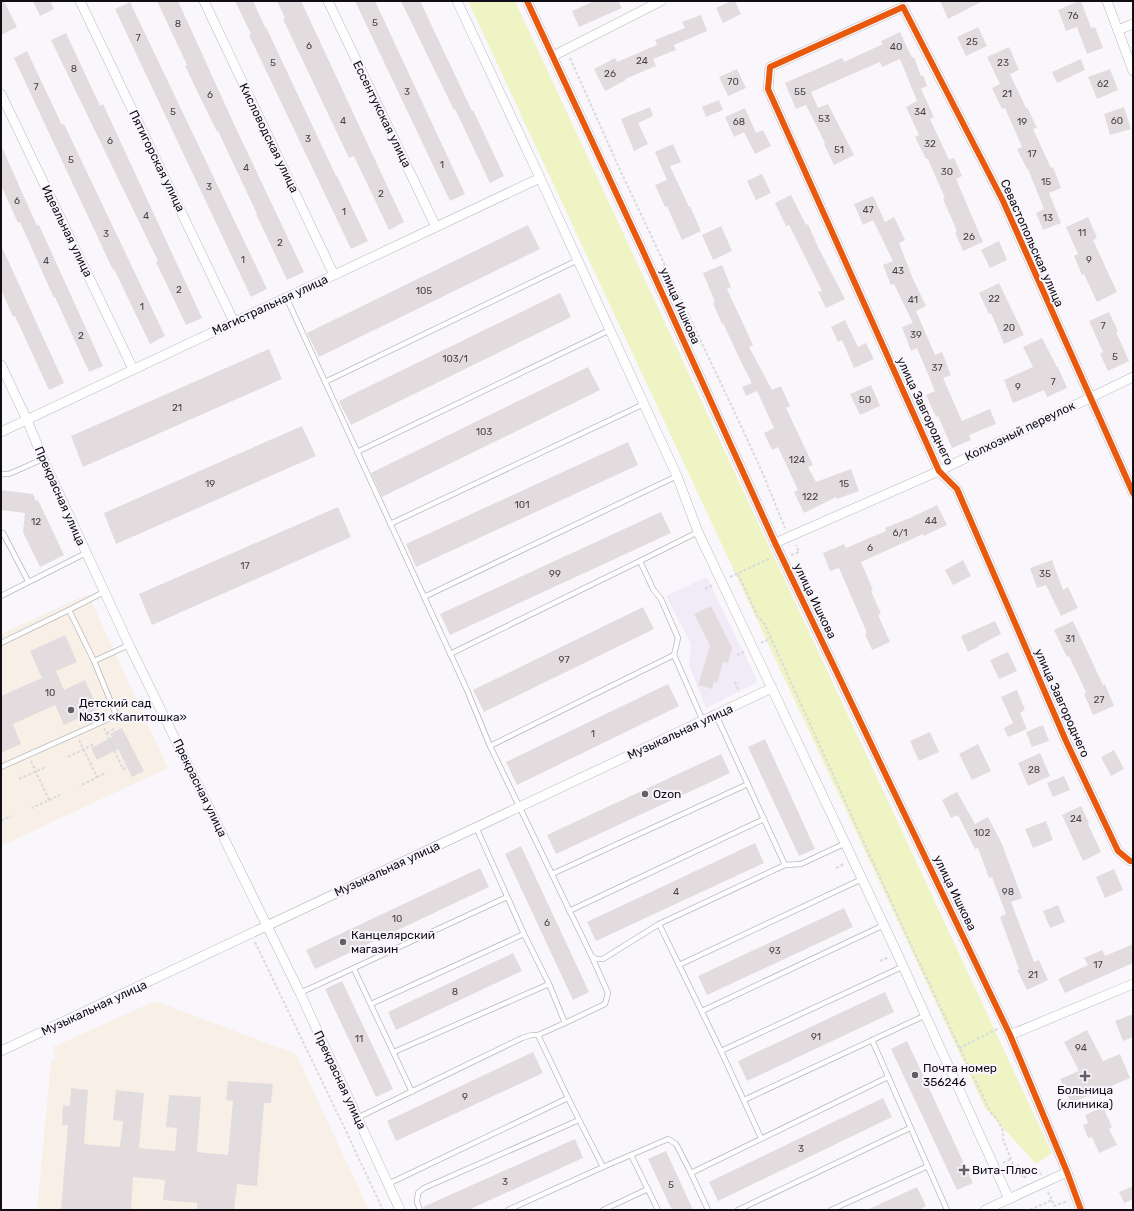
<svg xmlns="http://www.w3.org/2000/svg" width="1134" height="1211" font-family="Rubik,sans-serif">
<rect width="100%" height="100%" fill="#f9f7fb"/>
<polygon fill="#f0ebf7" points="707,577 756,678 756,683 706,708 689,665 691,644 666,596"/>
<g fill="#f8f0e7">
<polygon points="88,594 168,768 1,846 1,634"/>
<polygon points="155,1001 296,1054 369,1210 37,1210 51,1061 56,1059 53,1047"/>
</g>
<polygon fill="#eef4c4" points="468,1 515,1 1052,1153 1036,1164 985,1108"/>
<g fill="#e3dcdf">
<polygon points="1,1 4,1 17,27 1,35"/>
<polygon points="33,1 50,1 54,9 40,16"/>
<polygon points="157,1 178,1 234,124 304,272 287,280 256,214 257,214 218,131 217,132 185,66 187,65"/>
<polygon points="235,1 253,1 265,27 266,27 336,176 337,176 368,241 351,249 249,35 251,34"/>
<polygon points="277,1 301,1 404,222 389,230 354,156 349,158 283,19 285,18"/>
<polygon points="355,1 375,1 465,194 450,201"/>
<polygon points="401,1 420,1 472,111 473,110 504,176 490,183 455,109 454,110"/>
<polygon points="594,1 618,1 622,8 579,27 572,11"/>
<polygon points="731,1 735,1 741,14 723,23 716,8"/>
<polygon points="940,1 983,1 948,19"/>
<polygon points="1079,1 1081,1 1091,28 1095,27 1103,48 1087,54 1077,27 1066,31 1058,10"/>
<polygon points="130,2 267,289 251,297 115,9"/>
<polygon points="701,15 707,31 674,45 676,50 653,59 656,66 625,79 626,80 605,91 594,69 615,58 617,62 657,45 655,40 685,28 682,22"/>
<polygon points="978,27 987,46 966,56 957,37"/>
<polygon points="900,32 912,58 914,57 921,76 923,75 927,86 921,89 934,117 930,119 949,160 954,158 962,176 956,179 983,242 963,251 955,232 957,231 943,199 945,198 928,159 926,159 915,137 919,135 906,107 917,101 900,59 882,67 880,62 811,92 818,108 828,104 854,155 834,165 824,144 825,143 806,105 796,109 785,83 842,58 844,62 883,44 881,41"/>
<polygon points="66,33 100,106 103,104 202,318 186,325 156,262 158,261 51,40"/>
<polygon points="1009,47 1019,70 1010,74 1026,108 1027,107 1037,128 1033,129 1051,168 1053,167 1061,188 1049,193 1061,223 1043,230 1036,213 1044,209 1028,169 1027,169 1017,149 1022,147 1005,108 1002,109 992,88 1000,84 987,57"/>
<polygon points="27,51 62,125 64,124 165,336 150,344 114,269 113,270 14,58"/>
<polygon points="1081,59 1085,70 1057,83 1052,72"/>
<polygon points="737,69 746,88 728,96 719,77"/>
<polygon points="1110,69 1118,90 1097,99 1088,77"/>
<polygon points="719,100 723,110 706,117 702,107"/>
<polygon points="650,107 653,116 638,123 648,144 634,151 621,119"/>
<polygon points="1124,107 1131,129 1110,135 1104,114"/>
<polygon points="745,108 756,133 763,130 771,146 755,154 744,132 734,137 725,117"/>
<polygon points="673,144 681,162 670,166 689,207 690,206 701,231 682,240 667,206 665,207 655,185 667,180 655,152"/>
<polygon points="1,145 37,226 39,225 103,366 89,372 55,297 54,298 20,222 18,223 1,185"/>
<polygon points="762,174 771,193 756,200 747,181"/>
<polygon points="791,195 806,225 808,224 818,247 845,299 826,308 818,292 822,291 789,225 786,226 775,203"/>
<polygon points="873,196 885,222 894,217 905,240 899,243 913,279 926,306 916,311 935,355 942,352 951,375 943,378 962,421 990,409 996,424 969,435 971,440 952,448 938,416 936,417 926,395 935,391 917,348 911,351 902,327 913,323 894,284 891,285 883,265 893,261 873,220 863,225 854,204"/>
<polygon points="1088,217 1097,238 1093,240 1117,292 1097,302 1084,274 1082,275 1074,256 1078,254 1066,227"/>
<polygon points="528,225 540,249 319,357 307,333"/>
<polygon points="721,226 732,251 713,260 702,235"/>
<polygon points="999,241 1007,260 990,268 981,250"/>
<polygon points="1,245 64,383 49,390 15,316 13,317 1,289"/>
<polygon points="722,265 731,287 727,289 753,345 749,347 772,390 781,386 790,406 786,408 813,465 808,467 816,482 851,469 859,491 837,499 836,497 804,513 794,492 798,490 778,447 772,450 764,433 774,428 757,391 746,396 742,387 752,383 742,364 723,323 722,324 713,303 715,302 703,273"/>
<polygon points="999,283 1024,335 1004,344 991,313 989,314 979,293"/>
<polygon points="560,293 571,317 351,425 339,401"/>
<polygon points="1109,312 1118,331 1116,332 1129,361 1108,371 1100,354 1103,352 1089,321"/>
<polygon points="845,320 858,347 866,343 874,359 854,368 842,340 838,342 831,327"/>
<polygon points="1042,338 1057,367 1058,367 1067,388 1047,397 1044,390 1013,403 1004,380 1033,367 1023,347"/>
<polygon points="269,349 282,379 83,467 71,436"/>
<polygon points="588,367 600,390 382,497 371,473"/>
<polygon points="871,385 880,406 860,415 850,394"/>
<polygon points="302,426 316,456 116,544 104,513"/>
<polygon points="628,442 638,465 416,567 406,544"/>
<polygon points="1,490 33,494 36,501 38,500 64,555 40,567 23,532 25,513 1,510"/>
<polygon points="937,505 947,525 924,536 923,534 861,562 873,590 871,591 881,614 878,615 890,642 872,650 865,634 867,633 839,568 830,571 823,553 844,544 846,548 886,531 885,528 907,519 908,519"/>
<polygon points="338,507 351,537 152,625 139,594"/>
<polygon points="661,512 671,533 450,635 440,614"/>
<polygon points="963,560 971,576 953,585 945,570"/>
<polygon points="1052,560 1063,590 1068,587 1078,608 1061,616 1046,585 1037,588 1030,568"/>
<polygon points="711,606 732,648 728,663 723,662 717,683 714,682 712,689 698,685 710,646 694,614"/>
<polygon points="643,607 654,629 484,712 473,690"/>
<polygon points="995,621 1001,634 978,646 978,647 968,652 961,636"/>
<polygon points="1073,621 1103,685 1105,684 1114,706 1093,715 1084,694 1086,692 1069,656 1067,657 1054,630"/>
<polygon points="65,635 77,662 56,671 64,690 85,680 98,709 64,725 55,705 13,724 21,744 1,753 1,696 42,678 30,651"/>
<polygon points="1008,652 1017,671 999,679 990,660"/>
<polygon points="668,684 679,706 517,785 506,762"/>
<polygon points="1017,690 1025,710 1020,713 1027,729 1008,737 1004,728 1013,723 1001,697"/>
<polygon points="1043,725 1049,741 1032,747 1026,732"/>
<polygon points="122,728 144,771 132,777 118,749 97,760 91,748 112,737 110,734"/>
<polygon points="930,732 939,752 919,761 910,741"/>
<polygon points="765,739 815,849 799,856 748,747"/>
<polygon points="978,744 991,771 972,780 959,754"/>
<polygon points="1114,750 1124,769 1111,776 1101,757"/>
<polygon points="1040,753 1050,776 1028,786 1018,763"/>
<polygon points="721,754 730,773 556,854 547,835"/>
<polygon points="1064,776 1070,790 1053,797 1047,783"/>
<polygon points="957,792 975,824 988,817 1002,844 1022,898 1011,902 1034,962 1039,960 1048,980 1027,990 1017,970 1019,969 1000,917 1006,914 992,877 989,878 978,848 975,849 958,815 951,818 942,800"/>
<polygon points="1081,806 1089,823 1088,824 1101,852 1083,861 1062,815"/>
<polygon points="1046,821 1053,840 1033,848 1025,829"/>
<polygon points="755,843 764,863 596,941 587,922"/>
<polygon points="521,846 589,992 573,1000 505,854"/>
<polygon points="480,868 489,887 315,969 306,950"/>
<polygon points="1114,869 1123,890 1105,898 1096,877"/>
<polygon points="1058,905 1065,922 1050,928 1043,911"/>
<polygon points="844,908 853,927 707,995 698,976"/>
<polygon points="1133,944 1133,963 1065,993 1058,979 1088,965 1084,958 1102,950 1105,956"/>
<polygon points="513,953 522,971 396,1030 388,1012"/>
<polygon points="342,981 393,1089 376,1097 325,989"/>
<polygon points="885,992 894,1012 747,1081 738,1061"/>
<polygon points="1133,1014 1133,1037 1123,1041 1115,1021"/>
<polygon points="1087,1030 1103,1061 1120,1054 1130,1078 1071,1103 1060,1079 1079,1071 1064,1042"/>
<polygon points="907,1041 973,1183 957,1190 891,1049"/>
<polygon points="533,1052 543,1073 396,1141 387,1121"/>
<polygon points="228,1081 273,1084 271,1103 264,1103 257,1186 237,1184 234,1210 197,1210 197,1203 163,1200 165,1180 133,1177 131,1210 61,1210 68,1125 62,1125 63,1105 70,1106 71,1088 88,1090 84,1144 120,1147 123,1121 113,1120 116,1090 144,1093 139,1148 175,1151 177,1128 166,1127 169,1095 201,1097 197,1152 228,1155 233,1101 226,1100"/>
<polygon points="883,1098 892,1117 718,1201 709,1182"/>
<polygon points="1103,1107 1112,1127 1109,1129 1117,1145 1099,1153 1092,1137 1088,1138 1083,1125 1088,1123 1085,1115"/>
<polygon points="575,1139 583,1158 468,1210 424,1210 423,1207"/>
<polygon points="666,1151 693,1210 672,1210 648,1159"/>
<polygon points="1133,1186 1133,1199 1124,1203 1119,1192"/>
<polygon points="917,1187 926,1206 919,1210 867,1210"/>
</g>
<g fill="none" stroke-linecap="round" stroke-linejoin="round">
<defs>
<g id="service">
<polyline points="286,297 467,690 490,746"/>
<polyline points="325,382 578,260"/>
<polyline points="357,452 610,330"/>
<polyline points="1,474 9,474 43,459"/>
<polyline points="390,524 644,404"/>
<polyline points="1,533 3,533 28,581"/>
<polyline points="640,561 653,589 661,599 678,638 674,655 703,721"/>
<polyline points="1,596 86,553"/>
<polyline points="424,597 677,476"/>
<polyline points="69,610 104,592"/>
<polyline points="1,643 69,610 94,661 115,712 113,717 1,767"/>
<polyline points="450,654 640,561 698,532"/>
<polyline points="674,655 490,746 591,955 596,959 603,959 659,924 785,865 801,864 846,843"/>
<polyline points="94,661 129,645"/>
<polyline points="716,715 785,865"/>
<polyline points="476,827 524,934 549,984 565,1023 538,1035"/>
<polyline points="552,874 748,784"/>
<polyline points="569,911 764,819"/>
<polyline points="659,924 721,1051 761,1138"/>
<polyline points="679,965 862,879"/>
<polyline points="354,969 412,1092"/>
<polyline points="300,993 507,897"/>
<polyline points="371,1004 524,934"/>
<polyline points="702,1011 884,925"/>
<polyline points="565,1023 605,1004 608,993 592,957"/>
<polyline points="872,1040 947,1210"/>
<polyline points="721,1051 904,966"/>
<polyline points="394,1052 549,984"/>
<polyline points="744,1100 926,1015"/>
<polyline points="357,1118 522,1038 532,1035 538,1035 568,1098 603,1167"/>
<polyline points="631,1155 658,1210"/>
<polyline points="388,1184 568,1098"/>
<polyline points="420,1210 417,1202 418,1193 424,1188 579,1120"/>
<polyline points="508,1210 603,1167 668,1139 676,1144 691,1173"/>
<polyline points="603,1210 648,1189"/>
<polyline points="708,1210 691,1173 888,1077"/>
<polyline points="738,1210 910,1128"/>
<polyline points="831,1210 928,1166"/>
</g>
<g id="minor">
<polyline points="80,1 234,322"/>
<polyline points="204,1 334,275"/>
<polyline points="328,1 436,227"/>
<polyline points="457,1 540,178 677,476 698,532 897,953 1009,1199"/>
<polyline points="527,1 642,249 775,543 1010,1035 1067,1172 1081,1210"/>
<polyline points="1107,1 1133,71"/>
<polyline points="1118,30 1133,24"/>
<polyline points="553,56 661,1"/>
<polyline points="1,94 133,369"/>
<polyline points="1,365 27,420 43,459 129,645 300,993 400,1210"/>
<polyline points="1,432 540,178"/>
<polyline points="1133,493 1003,201 903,7 770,67 768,89 939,471 957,489 1066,741 1118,851 1130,861 1133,861"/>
<polyline points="775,543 939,471 1133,377"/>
<polyline points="1010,1035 1133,984"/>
<polyline points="1,1051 772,688"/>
<polyline points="985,1210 1067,1172"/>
</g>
</defs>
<use href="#service" stroke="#bab8bd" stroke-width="6"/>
<use href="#minor" stroke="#bab8bd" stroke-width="10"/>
<g stroke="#dadadc" stroke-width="2" stroke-dasharray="3 2" stroke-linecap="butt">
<polyline points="570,58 621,172 742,428 763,474 785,528"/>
<polyline points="791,555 799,552 796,545"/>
<path d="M738,574l20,43 6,6c75,164 148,328 227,490l6,6 6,12v8l11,28 4,-2 5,13 16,-8 2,5"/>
<polyline points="730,577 771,558"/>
<polyline points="705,589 713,585"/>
<polyline points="761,643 771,638"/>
<polyline points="737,655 745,651"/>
<polyline points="735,682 739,692"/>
<polyline points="104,728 123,769 135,763"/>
<polyline points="107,733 115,728"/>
<polyline points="79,740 97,777 80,786"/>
<polyline points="114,750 125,745"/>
<polyline points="68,757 94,744"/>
<polyline points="31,761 49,800 32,808"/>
<polyline points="97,777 105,773"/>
<polyline points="19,779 46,767"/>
<polyline points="49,800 60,795"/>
<polyline points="1,821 11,816"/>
<polyline points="836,868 844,864"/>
<polyline points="255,942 345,1129 383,1210"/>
<polyline points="880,961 889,957"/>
<polyline points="959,1048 997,1029"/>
<polyline points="1003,1163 1011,1159"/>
<polyline points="1048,1192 1052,1200"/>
<polyline points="1030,1210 1052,1200 1054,1206 1068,1201"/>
</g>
<use href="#service" stroke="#fefefe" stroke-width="4.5"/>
<use href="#minor" stroke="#fefefe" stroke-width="9"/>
<defs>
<g id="cycleway">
<polyline points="527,1 642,249 775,543 1010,1035 1067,1172 1081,1210"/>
<polyline points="1133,493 1003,201 903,7 770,67 768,89 939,471 957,489 1066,741 1118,851 1130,861 1133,861"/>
</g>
</defs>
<use href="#cycleway" stroke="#f8f5fd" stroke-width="8"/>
<use href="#cycleway" stroke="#e8590c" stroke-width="6"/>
</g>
<g fill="#625f65" stroke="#f8f5fd" stroke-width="1.5">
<circle cx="71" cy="710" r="4"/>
<circle cx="645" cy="794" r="4"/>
<circle cx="343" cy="942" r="4"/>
<circle cx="915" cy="1075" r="4"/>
<path d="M1083 1070h4v4h4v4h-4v4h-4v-4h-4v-4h4z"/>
<path d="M962 1164h4v4h4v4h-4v4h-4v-4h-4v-4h4z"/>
</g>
<g text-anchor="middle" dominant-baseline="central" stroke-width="4" stroke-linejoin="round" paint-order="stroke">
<g font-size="10" fill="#474349">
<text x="1073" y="16">76</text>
<text x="375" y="23">5</text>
<text x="178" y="24">8</text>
<text x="138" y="38">7</text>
<text x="972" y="42">25</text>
<text x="309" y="46">6</text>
<text x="896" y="47">40</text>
<text x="642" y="61">24</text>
<text x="273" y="63">5</text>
<text x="1003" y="63">23</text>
<text x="74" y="69">8</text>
<text x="610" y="74">26</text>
<text x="733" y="82">70</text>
<text x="1103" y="84">62</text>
<text x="36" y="87">7</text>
<text x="407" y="92">3</text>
<text x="800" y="92">55</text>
<text x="1007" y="94">21</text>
<text x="210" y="95">6</text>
<text x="173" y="112">5</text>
<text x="920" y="112">34</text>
<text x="824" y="119">53</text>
<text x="343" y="121">4</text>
<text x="1117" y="121">60</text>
<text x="739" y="122">68</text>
<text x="1022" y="122">19</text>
<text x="308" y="139">3</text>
<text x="110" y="141">6</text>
<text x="930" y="144">32</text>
<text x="839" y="150">51</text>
<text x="1032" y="154">17</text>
<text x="71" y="160">5</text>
<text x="442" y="165">1</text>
<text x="246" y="168">4</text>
<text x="947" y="172">30</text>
<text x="1046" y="182">15</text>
<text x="209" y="187">3</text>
<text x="381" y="194">2</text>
<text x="17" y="201">6</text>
<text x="868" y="210">47</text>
<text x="344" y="212">1</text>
<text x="146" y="216">4</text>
<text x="1048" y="218">13</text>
<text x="1082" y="233">11</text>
<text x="106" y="234">3</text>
<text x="969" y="237">26</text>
<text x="280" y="243">2</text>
<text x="243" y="260">1</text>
<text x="1089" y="260">9</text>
<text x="46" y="261">4</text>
<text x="898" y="271">43</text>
<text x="179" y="290">2</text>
<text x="424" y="291">105</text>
<text x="994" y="299">22</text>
<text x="913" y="300">41</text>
<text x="142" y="307">1</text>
<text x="1103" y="326">7</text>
<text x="1009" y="328">20</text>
<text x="916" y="335">39</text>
<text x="81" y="336">2</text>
<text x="1115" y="357">5</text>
<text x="455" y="359">103/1</text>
<text x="937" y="368">37</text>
<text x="1053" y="382">7</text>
<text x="1018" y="387">9</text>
<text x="865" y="400">50</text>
<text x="177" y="408">21</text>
<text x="484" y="432">103</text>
<text x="797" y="460">124</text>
<text x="210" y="484">19</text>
<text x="844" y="484">15</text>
<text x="810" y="497">122</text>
<text x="522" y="505">101</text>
<text x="931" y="521">44</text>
<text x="36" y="522">12</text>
<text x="900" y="533">6/1</text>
<text x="870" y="548">6</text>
<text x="245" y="566">17</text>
<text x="555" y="574">99</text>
<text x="1045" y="574">35</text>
<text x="1070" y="639">31</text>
<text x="564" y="660">97</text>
<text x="50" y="693">10</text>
<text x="1099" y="700">27</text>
<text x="593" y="734">1</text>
<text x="1034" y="770">28</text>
<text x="1076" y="819">24</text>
<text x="982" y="833">102</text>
<text x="676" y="892">4</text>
<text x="1008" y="892">98</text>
<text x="397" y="919">10</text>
<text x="547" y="923">6</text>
<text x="775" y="951">93</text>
<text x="1098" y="965">17</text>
<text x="1033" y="975">21</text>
<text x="455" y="992">8</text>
<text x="816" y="1037">91</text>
<text x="359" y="1039">11</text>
<text x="1081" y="1048">94</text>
<text x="465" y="1097">9</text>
<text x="801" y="1149">3</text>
<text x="505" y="1182">3</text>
<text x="671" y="1185">5</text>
</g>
<g font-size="12" fill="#100d14" stroke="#f8f5fd">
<text transform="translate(382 114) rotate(64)">Ессентукская улица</text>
<text transform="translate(269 138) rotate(64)">Кисловодская улица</text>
<text transform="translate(157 161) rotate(64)">Пятигорская улица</text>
<text transform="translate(67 231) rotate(64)">Идеальная улица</text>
<text transform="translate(1032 243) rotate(66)">Севастопольская улица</text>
<text transform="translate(270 305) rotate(-25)">Магистральная улица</text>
<text transform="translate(680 306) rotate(66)">улица Ишкова</text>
<text transform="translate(925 411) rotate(65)">улица Завгороднего</text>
<text transform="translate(1020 431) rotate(-26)">Колхозный переулок</text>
<text transform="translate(60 496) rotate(66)">Прекрасная улица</text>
<text transform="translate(815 601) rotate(64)">улица Ишкова</text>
<text transform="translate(1062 703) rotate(66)">улица Завгороднего</text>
<text transform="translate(680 732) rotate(-25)">Музыкальная улица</text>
<text transform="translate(200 788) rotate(64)">Прекрасная улица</text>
<text transform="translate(387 869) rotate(-25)">Музыкальная улица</text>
<text transform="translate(955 893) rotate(64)">улица Ишкова</text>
<text transform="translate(94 1008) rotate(-25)">Музыкальная улица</text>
<text transform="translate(340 1080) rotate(65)">Прекрасная улица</text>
</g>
<g font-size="12" fill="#100d14" stroke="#f8f5fd" text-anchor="start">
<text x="79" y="703">Детский сад<tspan x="79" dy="14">№31 «Капитошка»</tspan></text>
<text x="653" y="794">Ozon</text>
<text x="351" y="935">Канцелярский<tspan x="351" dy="14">магазин</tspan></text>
<text x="923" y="1068">Почта номер<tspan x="923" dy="14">356246</tspan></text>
<text x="1085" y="1090" text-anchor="middle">Больница<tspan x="1085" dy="14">(клиника)</tspan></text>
<text x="972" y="1170">Вита-Плюс</text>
</g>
</g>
<rect width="1134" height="1211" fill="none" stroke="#100d14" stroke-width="4"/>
</svg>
